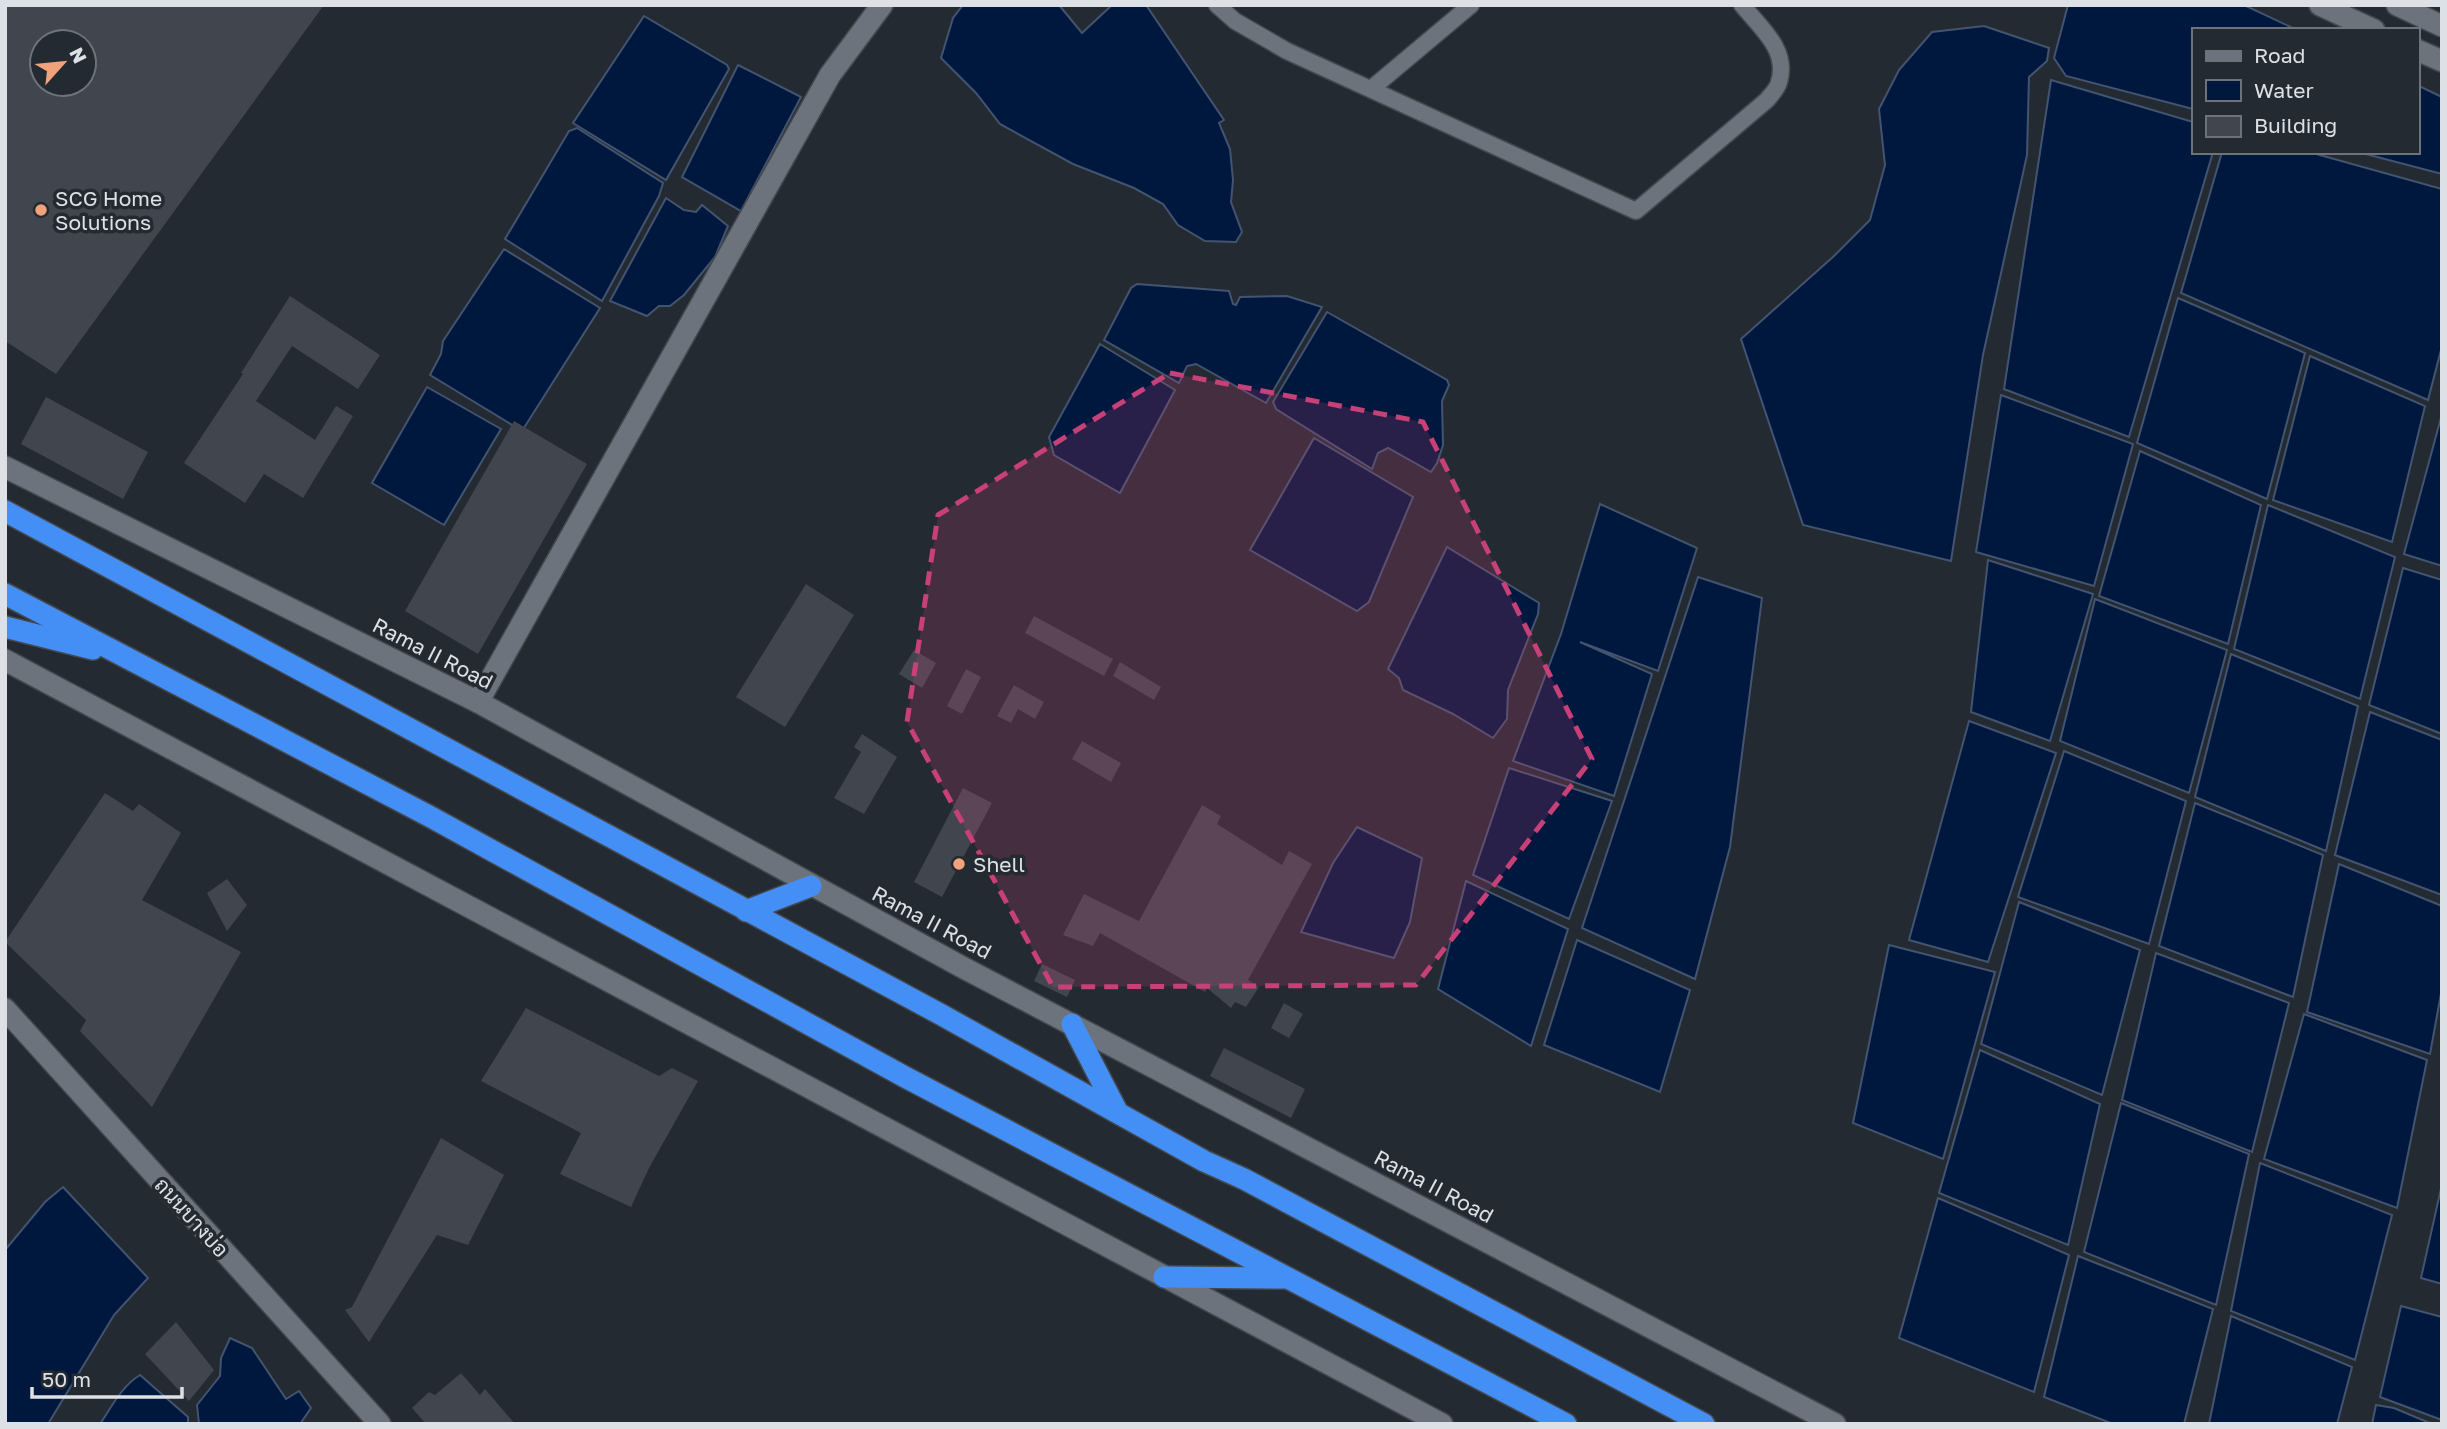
<svg xmlns="http://www.w3.org/2000/svg" width="2447" height="1429" font-family="'Golos Text',Sarabun,sans-serif">
<rect width="100%" height="100%" fill="#242a31"/>
<g fill="#00183e" stroke="#425470" stroke-width="2">
<polygon points="963,5 1059,5 1082,33 1112,5 1146,5 1224,120 1219,123 1230,149 1233,180 1231,202 1242,232 1236,242 1205,241 1178,225 1163,204 1134,188 1073,164 1000,124 976,93 941,58 953,18"/>
<polygon points="2068,5 2244,5 2297,30 2193,30 2193,109 2066,76 2054,58"/>
<polygon points="644,16 727,65 729,69 666,180 573,123"/>
<polygon points="1984,26 2049,48 2047,61 2029,77 2027,155 1983,355 1951,561 1803,525 1741,339 1834,256 1870,220 1885,165 1879,109 1899,70 1932,32"/>
<polygon points="738,65 801,97 741,211 682,177"/>
<polygon points="2051,80 2193,122 2193,152 2213,152 2129,437 2004,389"/>
<polygon points="2417,85 2442,97 2442,174 2358,152 2417,152"/>
<polygon points="577,128 663,183 659,196 602,301 505,239 569,131"/>
<polygon points="2222,152 2309,152 2442,189 2442,346 2428,400 2181,293"/>
<polygon points="666,198 684,210 696,212 702,205 728,226 715,257 684,295 670,306 659,306 647,316 610,301"/>
<polygon points="504,249 600,308 522,431 430,375 441,354 443,341"/>
<polygon points="1137,284 1229,291 1233,304 1236,305 1240,297 1287,296 1322,307 1266,403 1196,364 1187,366 1179,383 1104,340 1131,288"/>
<polygon points="2178,298 2305,353 2267,499 2137,443"/>
<polygon points="1327,312 1447,380 1449,385 1442,401 1443,445 1437,463 1431,472 1388,448 1378,453 1372,469 1276,409 1273,402"/>
<polygon points="1100,344 1175,390 1120,493 1054,455 1049,437"/>
<polygon points="2310,356 2425,406 2392,542 2273,500"/>
<polygon points="427,387 501,429 444,525 372,483"/>
<polygon points="2001,395 2133,444 2094,586 1976,552"/>
<polygon points="2442,414 2442,566 2404,554"/>
<polygon points="1314,438 1413,497 1369,602 1357,611 1250,550"/>
<polygon points="2140,451 2261,505 2228,644 2099,596"/>
<polygon points="1600,504 1697,548 1658,671 1580,642 1652,674 1614,796 1513,761 1561,634"/>
<polygon points="2268,505 2395,557 2360,699 2234,649"/>
<polygon points="1447,547 1539,603 1538,614 1508,690 1507,719 1493,738 1453,714 1403,690 1399,678 1388,669"/>
<polygon points="1988,560 2093,594 2050,741 1971,712"/>
<polygon points="2403,568 2442,580 2442,734 2369,705"/>
<polygon points="1698,577 1762,598 1730,847 1695,979 1582,928"/>
<polygon points="2095,599 2227,650 2189,793 2060,741"/>
<polygon points="2231,654 2358,706 2326,851 2195,797"/>
<polygon points="2370,712 2442,740 2442,895 2335,855"/>
<polygon points="1969,721 2056,753 1988,962 1909,940"/>
<polygon points="2064,751 2186,801 2149,944 2018,897"/>
<polygon points="1509,768 1612,801 1569,919 1473,875"/>
<polygon points="2195,803 2323,855 2293,997 2159,946"/>
<polygon points="1357,827 1422,858 1410,922 1394,958 1301,932 1333,863"/>
<polygon points="2339,864 2442,906 2442,988 2430,1054 2307,1012"/>
<polygon points="1466,881 1568,929 1531,1046 1438,989"/>
<polygon points="2019,902 2140,950 2102,1095 1981,1044"/>
<polygon points="1577,940 1690,990 1660,1092 1544,1045"/>
<polygon points="1889,945 1995,972 1943,1159 1853,1123"/>
<polygon points="2156,953 2289,1003 2252,1152 2122,1100"/>
<polygon points="2304,1014 2427,1060 2397,1208 2264,1159"/>
<polygon points="1980,1050 2100,1104 2068,1245 1939,1193"/>
<polygon points="2121,1103 2249,1154 2216,1305 2084,1252"/>
<polygon points="2260,1163 2392,1215 2355,1360 2231,1311"/>
<polygon points="2442,1184 2442,1284 2421,1278"/>
<polygon points="63,1187 148,1278 114,1315 48,1424 5,1424 5,1250 45,1202"/>
<polygon points="1938,1198 2069,1255 2034,1392 1899,1338"/>
<polygon points="2078,1256 2213,1309 2184,1424 2113,1424 2044,1397"/>
<polygon points="2401,1306 2442,1317 2442,1420 2380,1397"/>
<polygon points="2231,1316 2352,1367 2337,1424 2209,1424"/>
<polygon points="230,1338 252,1348 286,1399 299,1391 311,1408 300,1424 199,1424 197,1405 220,1376 221,1358"/>
<path d="M140,1375l48,42v7h-88c12,-18 22,-38 40,-49z"/>
<polygon points="2376,1405 2394,1408 2432,1424 2372,1424"/>
</g>
<g fill="#41464e" fill-rule="evenodd">
<path d="M5,5h319l-268,369 -51,-33zM42,42h42v42h-42z"/>
<polygon points="290,296 380,355 358,389 292,346 256,401 315,440 336,406 353,416 303,498 264,474 245,503 184,463 243,374 241,373"/>
<polygon points="46,397 148,452 123,499 21,444"/>
<polygon points="514,421 587,464 478,654 405,611"/>
<polygon points="806,584 854,615 785,727 736,697"/>
<polygon points="1034,616 1113,659 1104,676 1025,633"/>
<polygon points="914,650 936,663 922,688 899,674"/>
<polygon points="1120,662 1161,687 1154,700 1113,676"/>
<polygon points="966,669 981,677 962,714 947,706"/>
<polygon points="1014,685 1044,702 1035,719 1018,709 1011,723 997,716"/>
<polygon points="862,734 897,757 864,814 834,798 861,752 854,747"/>
<polygon points="1082,741 1121,763 1111,782 1072,759"/>
<polygon points="963,788 992,803 942,897 914,882"/>
<polygon points="105,793 133,811 139,804 181,833 142,900 241,952 152,1107 80,1031 86,1020 5,942"/>
<polygon points="1202,805 1221,816 1217,824 1282,865 1289,851 1312,864 1248,980 1259,987 1246,1007 1235,1002 1231,1008 1207,988 1205,992 1100,933 1093,946 1063,935 1084,894 1139,921"/>
<polygon points="227,879 247,905 227,931 207,893"/>
<polygon points="1042,964 1075,980 1067,997 1034,981"/>
<polygon points="1284,1003 1303,1014 1289,1038 1271,1028"/>
<polygon points="526,1008 659,1076 672,1068 698,1081 649,1168 631,1207 560,1174 581,1133 481,1081"/>
<polygon points="1224,1048 1305,1089 1291,1118 1210,1076"/>
<polygon points="441,1138 504,1175 468,1245 437,1235 369,1342 345,1310 352,1307"/>
<polygon points="176,1322 214,1370 189,1401 145,1354"/>
<polygon points="461,1373 480,1395 485,1389 515,1424 426,1424 412,1408 429,1392 435,1395"/>
</g>
<g fill="none" stroke-linecap="round" stroke-linejoin="round">
<defs>
<g id="street">
<path d="M1217,5l18,16 52,30 349,160 131,-111c4,-5 11,-12 12,-18 10,-32 -19,-55 -37,-77"/>
<polyline points="1371,89 1471,5"/>
</g>
<g id="secondary">
<polyline points="2320,5 2374,30"/>
<polyline points="2397,5 2442,26"/>
<polyline points="2417,50 2442,61"/>
<polyline points="5,467 478,702 962,967 1835,1424"/>
<polyline points="5,660 1442,1424"/>
<polyline points="478,702 830,75 882,5"/>
<polyline points="5,1009 380,1424"/>
</g>
<g id="highway">
<polyline points="5,511 940,1014 1204,1161 1244,1179 1704,1424"/>
<polyline points="5,594 429,816 905,1077 1566,1424"/>
<polyline points="5,627 93,649"/>
<polyline points="746,911 811,886"/>
<polyline points="1072,1024 1118,1113"/>
<polyline points="1164,1277 1284,1278"/>
</g>
</defs>
<use href="#street" stroke="#43484e" stroke-width="19"/>
<use href="#secondary" stroke="#43484e" stroke-width="24"/>
<use href="#highway" stroke="#43484e" stroke-width="24"/>
<use href="#street" stroke="#6d737c" stroke-width="16"/>
<use href="#secondary" stroke="#6d737c" stroke-width="21"/>
<use href="#highway" stroke="#448ff5" stroke-width="21"/>
</g>
<path fill="#c74077" fill-opacity="0.2" stroke="#c74077" stroke-width="5" stroke-dasharray="14 9" stroke-linejoin="round" d="M1170,373l253,49 169,337 -176,226 -363,2 -146,-265 31,-207z"/>
<g fill="#f1a27b" stroke="#242a31" stroke-width="2.5">
<circle cx="41" cy="210" r="7"/>
<circle cx="959" cy="864" r="7"/>
</g>
<g text-anchor="middle" dominant-baseline="central" stroke-width="7" stroke-linejoin="round" paint-order="stroke">
<g font-size="21" fill="#dde0e5" stroke="#242a31" text-anchor="start">
<text x="55" y="198">SCG Home<tspan x="55" dy="24">Solutions</tspan></text>
<text x="973" y="864">Shell</text>
</g>
<g font-size="21" fill="#dde0e5" stroke="#242a31">
<text transform="translate(433 653) rotate(27)">Rama II Road</text>
<text transform="translate(932 922) rotate(28)">Rama II Road</text>
<text transform="translate(1434 1186) rotate(28)">Rama II Road</text>
<text transform="translate(192 1217) rotate(48)">ถนนบางบ่อ</text>
</g>
</g>
<rect width="2447" height="1429" fill="none" stroke="#dde0e5" stroke-width="14"/>
<rect x="2192" y="28" width="228" height="126" fill="#242a31" stroke="#6e7379" stroke-width="2"/>
<rect x="2206" y="51" width="35" height="10" fill="#6d737c" stroke="#6e7379" stroke-width="2"/>
<text x="2254" y="63" font-size="21" fill="#dde0e5">Road</text>
<rect x="2206" y="80" width="35" height="21" fill="#00183e" stroke="#6e7379" stroke-width="2"/>
<text x="2254" y="98" font-size="21" fill="#dde0e5">Water</text>
<rect x="2206" y="116" width="35" height="21" fill="#41464e" stroke="#6e7379" stroke-width="2"/>
<text x="2254" y="133" font-size="21" fill="#dde0e5">Building</text>
<g transform="translate(63 63) rotate(63)"><circle r="33" fill="#242a31" stroke="#6e7379" stroke-width="2"/>
<path d="M0-5L12 26L0 18L-12 26Z" fill="#f1a27b"/>
<text y="-10" font-size="19" font-weight="bold" text-anchor="middle" fill="#dde0e5">N</text>
</g>
<path d="M32 1387v10h150v-10" fill="none" stroke="#dde0e5" stroke-width="3.5"/>
<text x="42" y="1387" font-size="21" fill="#dde0e5" stroke="#242a31" stroke-width="5" paint-order="stroke">50 m</text>
</svg>
